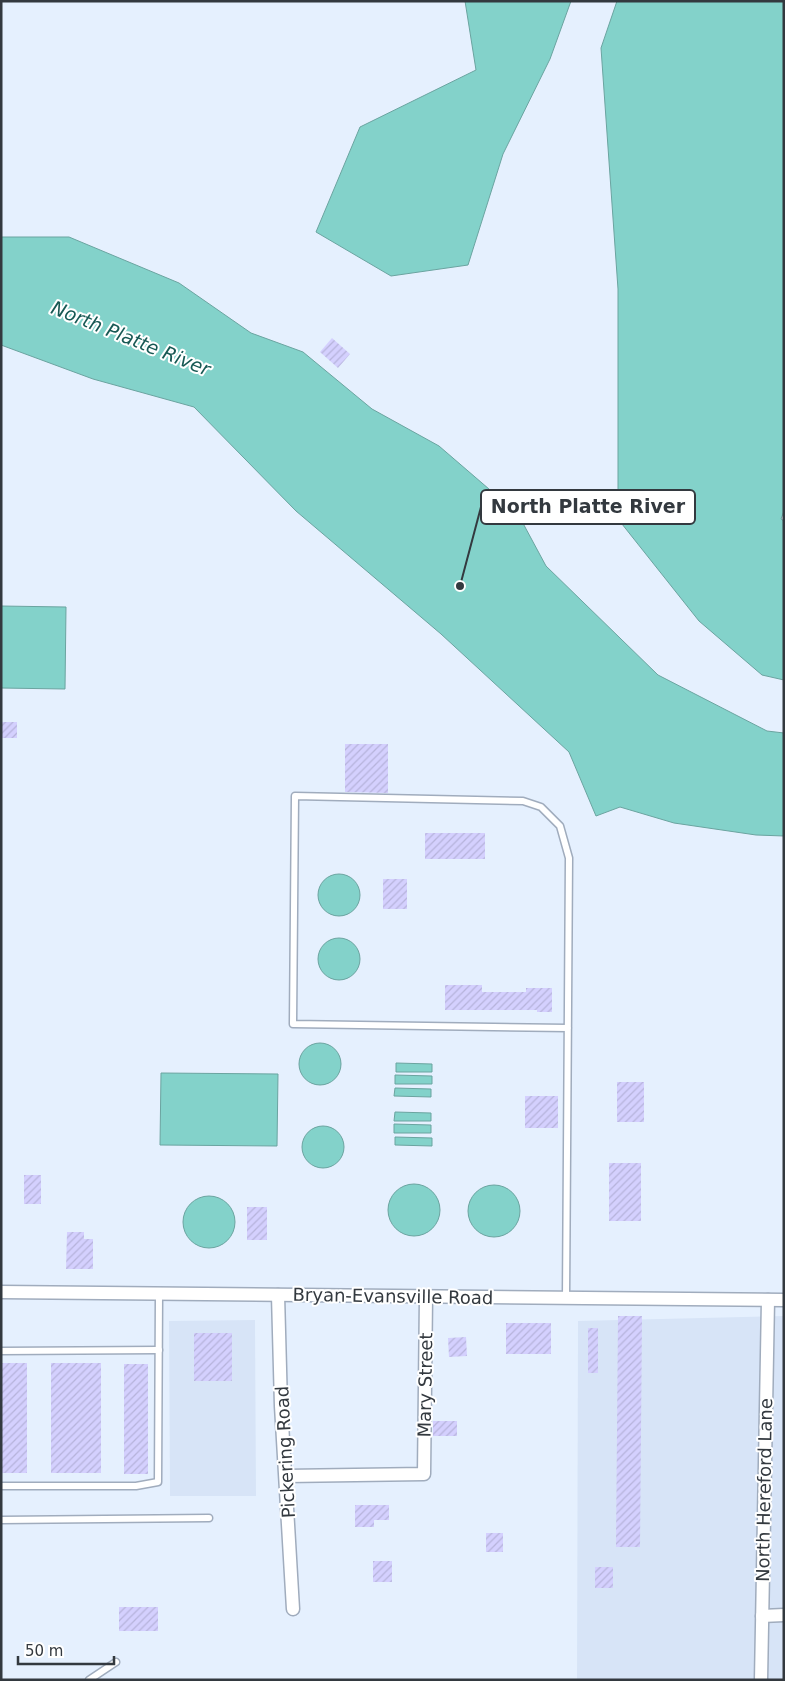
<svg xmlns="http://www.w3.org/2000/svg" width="785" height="1681" font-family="'DejaVu Sans',sans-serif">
<defs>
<pattern id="building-hatch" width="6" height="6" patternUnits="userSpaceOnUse" patternTransform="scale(1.25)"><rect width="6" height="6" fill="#d4d0fe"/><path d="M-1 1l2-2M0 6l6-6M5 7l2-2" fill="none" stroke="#b6b3db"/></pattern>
</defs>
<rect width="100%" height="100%" fill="#e5f0fe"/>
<g fill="#d7e4f7">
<polygon points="784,1316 784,1680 577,1680 578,1321"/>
<polygon points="255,1320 256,1496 170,1496 169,1321"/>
</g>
<g fill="#83d2ca" stroke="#6ba4a0">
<polygon points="465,1 571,1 550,59 503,154 468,265 391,276 316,232 360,127 476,70"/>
<polygon points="617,1 784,1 784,511 781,519 784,521 784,680 762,675 699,621 618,519 618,289 601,48"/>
<polygon points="1,237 69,237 179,283 251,333 303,352 372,409 439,446 518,514 546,566 658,675 767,731 784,733 784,836 756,835 674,823 620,807 596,816 569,752 441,634 296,511 194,407 93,379 1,345"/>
<polygon points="1,606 66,607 65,689 1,688"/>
<circle cx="339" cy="895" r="21"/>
<circle cx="339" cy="959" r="21"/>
<circle cx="320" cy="1064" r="21"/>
<polygon points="396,1063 432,1064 432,1072 396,1072"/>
<polygon points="161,1073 278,1074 277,1146 160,1145"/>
<polygon points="395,1075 432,1076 432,1084 395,1084"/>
<polygon points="395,1088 431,1089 431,1097 394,1096"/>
<polygon points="395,1112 431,1113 431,1121 394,1121"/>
<polygon points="394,1124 431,1125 431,1133 394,1133"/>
<circle cx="323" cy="1147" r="21"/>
<polygon points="395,1137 432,1138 432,1146 395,1145"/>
<circle cx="414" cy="1210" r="26"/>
<circle cx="494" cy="1211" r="26"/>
<circle cx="209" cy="1222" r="26"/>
</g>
<g fill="url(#building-hatch)">
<polygon points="332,338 350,354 338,368 320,352"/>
<rect x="1" y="722" width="16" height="16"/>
<polygon points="345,744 388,744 388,793 345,792"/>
<rect x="425" y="833" width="60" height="26"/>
<rect x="383" y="879" width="24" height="30"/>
<polygon points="445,985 482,985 482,992 526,992 526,988 552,988 552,1012 537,1012 537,1010 445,1010"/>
<rect x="617" y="1082" width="27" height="40"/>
<rect x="525" y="1096" width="33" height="32"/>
<rect x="609" y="1163" width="32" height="58"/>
<rect x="24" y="1175" width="17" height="29"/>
<rect x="247" y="1207" width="20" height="33"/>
<polygon points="67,1232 84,1232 84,1239 93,1239 93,1269 66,1269"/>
<polygon points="618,1316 642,1316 640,1547 616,1547"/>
<rect x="506" y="1323" width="45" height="31"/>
<rect x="588" y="1328" width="10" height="45"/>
<rect x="194" y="1333" width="38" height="48"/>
<polygon points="466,1337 467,1356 449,1357 448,1338"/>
<rect x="1" y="1363" width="26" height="110"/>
<rect x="51" y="1363" width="50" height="110"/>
<rect x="124" y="1364" width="24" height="110"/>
<rect x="433" y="1421" width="24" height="15"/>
<polygon points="355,1505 389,1505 389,1520 374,1520 374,1527 355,1527"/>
<rect x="486" y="1533" width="17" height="19"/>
<rect x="373" y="1561" width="19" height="21"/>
<rect x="595" y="1567" width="18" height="21"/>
<rect x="119" y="1607" width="39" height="24"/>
</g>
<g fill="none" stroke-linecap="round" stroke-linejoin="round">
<defs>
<g id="lane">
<polyline points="566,1298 569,858 560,826 541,807 523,801 295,796 293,1024 568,1028"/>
<polyline points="1,1351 159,1350"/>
<polyline points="1,1486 136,1486 158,1482 159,1294"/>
<polyline points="1,1520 209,1518"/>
<polyline points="89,1680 116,1662"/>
</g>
<g id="street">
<polyline points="1,1292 784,1300"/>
<polyline points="278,1295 281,1406 293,1609"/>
<polyline points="286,1476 424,1474 426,1296"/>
<polyline points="762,1616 784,1615"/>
<polyline points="761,1680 768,1300"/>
</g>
</defs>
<use href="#lane" stroke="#a0acbd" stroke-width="9"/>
<use href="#street" stroke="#a0acbd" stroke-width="15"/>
<use href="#lane" stroke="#fff" stroke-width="6"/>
<use href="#street" stroke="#fff" stroke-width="12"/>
</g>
<g text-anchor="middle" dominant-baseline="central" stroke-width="4" stroke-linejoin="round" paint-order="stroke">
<g font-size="18" fill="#33393f" stroke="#fff">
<text transform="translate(393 1296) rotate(1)">Bryan-Evansville Road</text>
<text transform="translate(425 1385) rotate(-89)">Mary Street</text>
<text transform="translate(285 1452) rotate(-93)">Pickering Road</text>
<text transform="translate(764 1490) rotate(-89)">North Hereford Lane</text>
</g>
<g font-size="19" font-style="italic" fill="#175954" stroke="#fff">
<text transform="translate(131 338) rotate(22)">North Platte River</text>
</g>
</g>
<path fill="none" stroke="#33393f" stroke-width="2" d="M460 586L481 507"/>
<circle fill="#33393f" stroke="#fff" stroke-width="2" cx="460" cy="586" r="5"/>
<rect fill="#fff" stroke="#33393f" stroke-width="2" x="481" y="490" width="214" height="34" rx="5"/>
<g font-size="19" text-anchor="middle" font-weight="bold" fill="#33393f">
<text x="588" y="513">North Platte River</text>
</g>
<rect width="785" height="1681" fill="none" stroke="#33393f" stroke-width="5"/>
<path d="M18 1656v8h96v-8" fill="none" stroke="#33393f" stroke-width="2.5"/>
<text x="25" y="1656" font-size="15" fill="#33393f" stroke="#ffffff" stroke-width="4" paint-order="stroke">50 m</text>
</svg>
